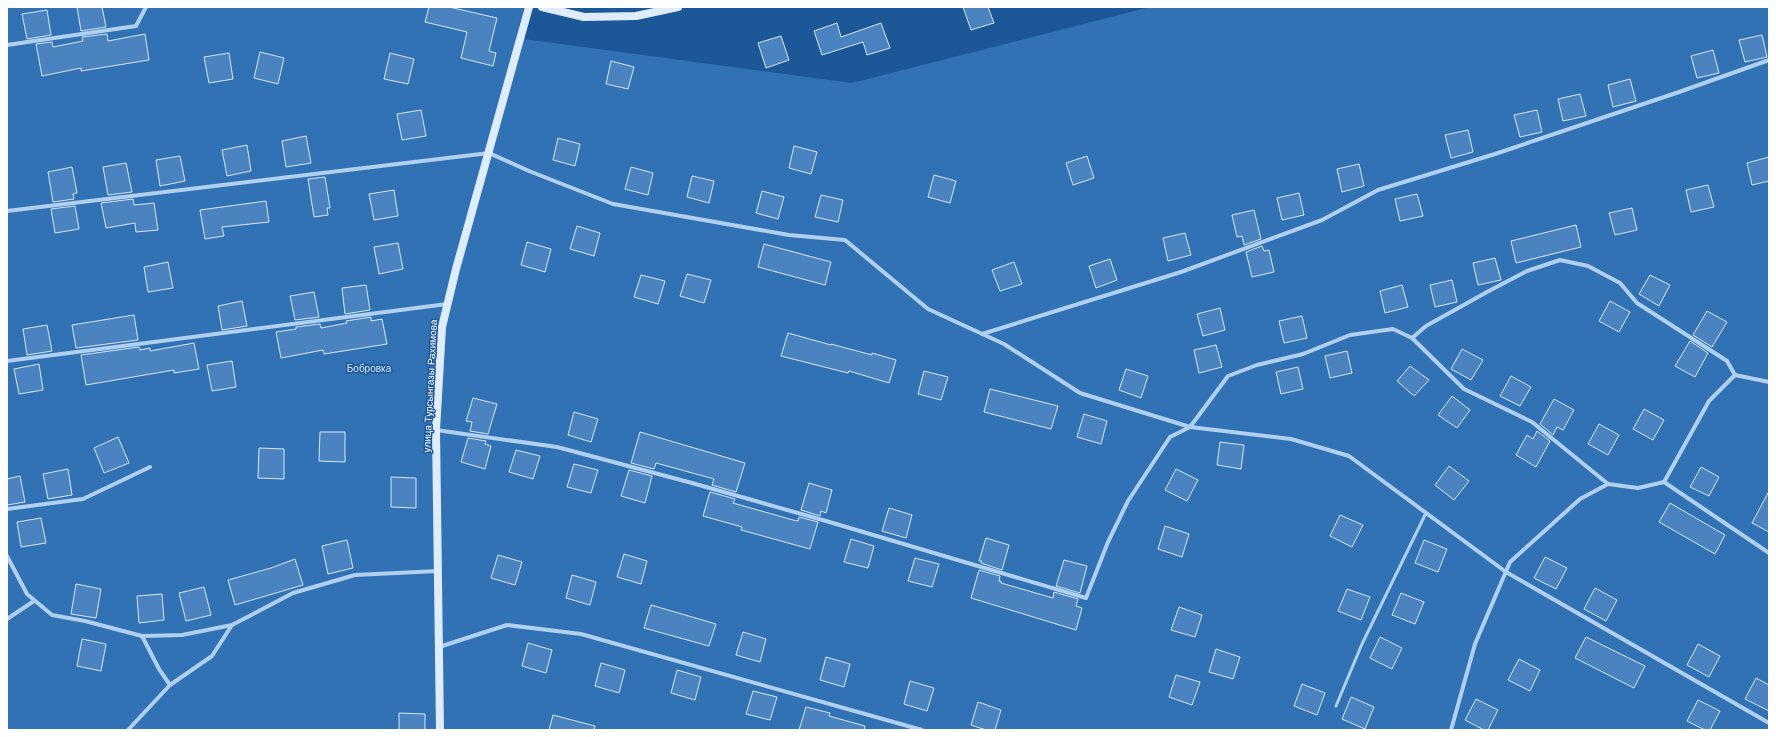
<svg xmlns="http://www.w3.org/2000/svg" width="1776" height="737" font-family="Helvetica,sans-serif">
<rect width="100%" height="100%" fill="#1c5798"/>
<polygon fill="#3172b5" points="7,7 524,7 516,38 852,83 1150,7 1769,7 1769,730 7,730"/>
<g fill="#4a83bf" stroke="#d8e9fb">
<polygon points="77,7 102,7 106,27 81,31"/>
<polygon points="429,7 449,7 497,18 489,51 496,53 493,66 461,58 467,32 425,22"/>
<polygon points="963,7 988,7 994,23 971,30"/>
<polygon points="47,10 51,35 27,39 22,14"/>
<polygon points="837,23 841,37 881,23 890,48 867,55 863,42 822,55 814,31"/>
<polygon points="107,34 108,41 145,34 149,60 81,71 81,68 42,76 36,44 52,42 53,47 83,41 82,37"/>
<polygon points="1762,35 1767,57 1745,62 1739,40"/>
<polygon points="781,36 789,60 766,68 758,43"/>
<polygon points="1713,50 1719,73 1697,78 1691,56"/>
<polygon points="260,52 284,58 278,84 254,78"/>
<polygon points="229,53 233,79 209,83 204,57"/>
<polygon points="390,53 414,59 408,84 384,79"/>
<polygon points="611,61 634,67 628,89 606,84"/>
<polygon points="1630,79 1636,101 1613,107 1608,85"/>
<polygon points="1580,94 1586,116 1563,121 1558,99"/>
<polygon points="421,110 426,136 402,140 397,114"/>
<polygon points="1537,110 1542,132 1520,137 1514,115"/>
<polygon points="1468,130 1473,152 1451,158 1445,135"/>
<polygon points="306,136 311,163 286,167 282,141"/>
<polygon points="558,138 580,144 575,166 553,160"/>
<polygon points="247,145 251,171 227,176 222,150"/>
<polygon points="794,146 817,152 811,174 789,168"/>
<polygon points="180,156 185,181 160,186 156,160"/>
<polygon points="1087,156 1094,178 1073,185 1066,163"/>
<polygon points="1769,157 1769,181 1752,185 1747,163"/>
<polygon points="126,163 132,192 108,195 103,167"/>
<polygon points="1359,164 1364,186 1342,192 1337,169"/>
<polygon points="72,167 77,193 73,194 74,199 53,202 48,172"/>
<polygon points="631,167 653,173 648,195 625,189"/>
<polygon points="934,175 956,181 950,203 928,197"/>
<polygon points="692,176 714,181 709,203 687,197"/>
<polygon points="325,177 330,208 327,208 328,215 314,217 308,179"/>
<polygon points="1708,185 1714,207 1691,212 1686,190"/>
<polygon points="394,190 398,216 374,220 369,194"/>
<polygon points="762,191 784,197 778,219 756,213"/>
<polygon points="1299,193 1304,215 1282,220 1277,198"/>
<polygon points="1417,194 1423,216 1400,221 1395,199"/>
<polygon points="821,195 843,200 838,222 815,217"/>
<polygon points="133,199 134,205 154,203 158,230 136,232 135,223 106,228 101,203"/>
<polygon points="266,201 269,222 222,227 224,236 205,239 200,210"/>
<polygon points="75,206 79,229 55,233 51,209"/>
<polygon points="1632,208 1637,230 1615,235 1609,213"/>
<polygon points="1254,210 1261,239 1244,245 1242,236 1237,237 1232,215"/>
<polygon points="1576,225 1581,247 1516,263 1511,241"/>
<polygon points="577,226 600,233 594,256 570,249"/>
<polygon points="1185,233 1191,255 1168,261 1163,238"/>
<polygon points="527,242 551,249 545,272 521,265"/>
<polygon points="398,243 403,269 379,274 374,247"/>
<polygon points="764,244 831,262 825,285 758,267"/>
<polygon points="1262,246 1264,251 1269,250 1274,272 1252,277 1246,252"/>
<polygon points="1495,258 1501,280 1478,285 1473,263"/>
<polygon points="1110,259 1117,280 1096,288 1089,266"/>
<polygon points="168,262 173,288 148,292 144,267"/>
<polygon points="1014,262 1022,284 1000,291 992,270"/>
<polygon points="687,274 711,280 704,303 680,296"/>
<polygon points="641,275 665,281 658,304 634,297"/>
<polygon points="1650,275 1670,285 1659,306 1639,294"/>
<polygon points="1452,280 1457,302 1435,307 1430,285"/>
<polygon points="366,285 370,310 345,314 342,288"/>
<polygon points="1402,285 1408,307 1385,313 1380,291"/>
<polygon points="314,292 319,317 295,320 290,296"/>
<polygon points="242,301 247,326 222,330 218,306"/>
<polygon points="1610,301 1630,312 1619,332 1599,321"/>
<polygon points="1220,308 1225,330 1203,336 1197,314"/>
<polygon points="1707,311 1727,322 1712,347 1693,335"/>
<polygon points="134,315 138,340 76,348 72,325"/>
<polygon points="1302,316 1307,338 1284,343 1279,321"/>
<polygon points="371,317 371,321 382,319 387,344 324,354 323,350 281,358 276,332 296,329 296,327 320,324 321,328 347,323 346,321"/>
<polygon points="47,325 52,351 27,355 23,329"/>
<polygon points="788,333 831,345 831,344 872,355 872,353 896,360 889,383 849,371 848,373 781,356"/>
<polygon points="1690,341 1708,353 1695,377 1675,366"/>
<polygon points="194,343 199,369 174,373 174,370 86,385 81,355 139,347 140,350 150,348 150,351"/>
<polygon points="1216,345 1222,367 1199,373 1194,350"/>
<polygon points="1462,349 1483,360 1471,380 1451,369"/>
<polygon points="1347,351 1352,373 1330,378 1325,356"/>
<polygon points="232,361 236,387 212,391 207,365"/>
<polygon points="39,364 43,390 19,394 14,369"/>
<polygon points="1410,366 1429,380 1414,396 1397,381"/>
<polygon points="1298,367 1303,389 1281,394 1276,372"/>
<polygon points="1126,369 1148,376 1141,398 1119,390"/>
<polygon points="924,371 948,377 941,400 918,394"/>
<polygon points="1511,376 1531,387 1520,406 1500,396"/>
<polygon points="990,389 1058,406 1051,429 984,412"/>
<polygon points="1452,396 1470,410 1457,428 1438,415"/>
<polygon points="473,398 497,404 488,434 470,431 472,422 466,421"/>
<polygon points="1554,399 1574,410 1563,430 1557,427 1553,435 1540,424"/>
<polygon points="1644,409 1664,420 1653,440 1633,429"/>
<polygon points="574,412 598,419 591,442 568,435"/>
<polygon points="1084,414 1107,421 1101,444 1077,437"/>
<polygon points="1599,424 1619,435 1608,455 1588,444"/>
<polygon points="1537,431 1550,441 1536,467 1516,455 1527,435 1533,439"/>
<polygon points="320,432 345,432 345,462 319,461"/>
<polygon points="640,432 745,463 736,492 712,485 714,479 656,463 654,469 631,463"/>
<polygon points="118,437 129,463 104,473 94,448"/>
<polygon points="468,438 486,441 485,444 491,446 485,469 461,462"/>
<polygon points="1220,442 1244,445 1241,469 1217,465"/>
<polygon points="259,448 284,449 284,479 258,478"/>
<polygon points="516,450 540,456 533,479 509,472"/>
<polygon points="574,464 598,470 591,493 567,487"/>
<polygon points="1449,466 1469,481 1454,500 1435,485"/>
<polygon points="1701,467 1719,477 1709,496 1690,487"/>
<polygon points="68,469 72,495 48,499 43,474"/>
<polygon points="1176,469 1198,480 1187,501 1165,490"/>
<polygon points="629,470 652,476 645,503 621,496"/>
<polygon points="20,476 25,502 7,505 7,479"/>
<polygon points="391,477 416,478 416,508 391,507"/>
<polygon points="809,483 832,490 826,513 821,511 820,516 801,510"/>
<polygon points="1769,491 1769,532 1752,523"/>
<polygon points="710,492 735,499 733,503 793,520 798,521 799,517 818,522 810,549 741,530 742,527 703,516"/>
<polygon points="1670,503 1725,535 1715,554 1659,522"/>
<polygon points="889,508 912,515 906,538 882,531"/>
<polygon points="1340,515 1363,525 1352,547 1330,536"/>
<polygon points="41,518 46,543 21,547 17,522"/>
<polygon points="1165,526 1189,534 1182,557 1158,549"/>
<polygon points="986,538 1009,545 1002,570 981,563 982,561 979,561"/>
<polygon points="851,539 874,546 868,568 844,562"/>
<polygon points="347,540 353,568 328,574 322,546"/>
<polygon points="1424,540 1447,549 1438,572 1415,563"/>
<polygon points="624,554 647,561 641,584 617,577"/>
<polygon points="498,555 522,562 515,585 491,578"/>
<polygon points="1545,557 1567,568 1556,589 1534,578"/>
<polygon points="915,558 939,564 932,587 908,581"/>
<polygon points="295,559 303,585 235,605 228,580 271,568"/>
<polygon points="1064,560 1087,566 1080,593 1056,586"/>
<polygon points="979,570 1000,576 999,581 1001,581 1001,583 1053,598 1054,592 1078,599 1076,606 1082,608 1076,630 971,598"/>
<polygon points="572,575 596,582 590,605 566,598"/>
<polygon points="76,584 101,589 96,618 71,614"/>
<polygon points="204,587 211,615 186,621 179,593"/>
<polygon points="1595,588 1617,600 1606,621 1584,609"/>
<polygon points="1347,589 1370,597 1361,620 1338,611"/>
<polygon points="1401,593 1424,602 1415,624 1392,615"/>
<polygon points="162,594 164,620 139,623 137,596"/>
<polygon points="651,605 716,624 709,646 644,628"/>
<polygon points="1179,607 1202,615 1195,637 1171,630"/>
<polygon points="743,632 766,639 760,662 736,655"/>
<polygon points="1380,637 1402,648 1392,669 1370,658"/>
<polygon points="1586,637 1645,666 1634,688 1575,658"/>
<polygon points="82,639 106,644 101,671 77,666"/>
<polygon points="528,643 552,650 546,673 522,666"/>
<polygon points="1698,644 1720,656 1709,677 1687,665"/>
<polygon points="1216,649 1240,657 1233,679 1209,672"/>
<polygon points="826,657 850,664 844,687 820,680"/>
<polygon points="1519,659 1540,670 1530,691 1508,680"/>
<polygon points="601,663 625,670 619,693 595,686"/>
<polygon points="677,670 701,677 695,700 671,693"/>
<polygon points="1176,675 1200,682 1192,705 1169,697"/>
<polygon points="1756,678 1769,685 1769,711 1745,699"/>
<polygon points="910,681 934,688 927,711 904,704"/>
<polygon points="1302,684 1325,693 1317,715 1294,706"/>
<polygon points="753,691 777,697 770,720 746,714"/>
<polygon points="1351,697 1374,707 1365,729 1342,719"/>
<polygon points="1476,699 1498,710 1488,730 1484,730 1465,720"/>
<polygon points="1698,700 1720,711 1710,730 1705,730 1687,721"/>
<polygon points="978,702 1001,710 995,730 986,730 971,725"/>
<polygon points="806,707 830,713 829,716 865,726 864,730 799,730"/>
<polygon points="399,713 425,714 425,730 399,730"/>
<polygon points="553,715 595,726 594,730 549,730"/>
</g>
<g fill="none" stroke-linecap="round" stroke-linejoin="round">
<polyline stroke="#b1d0f0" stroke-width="3" points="1336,706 1362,644 1426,513"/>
<g stroke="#b1d0f0" stroke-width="4">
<polyline points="7,45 136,26 146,7"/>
<polyline points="7,211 489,153 529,171 613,204 789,235 845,240 928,309 1004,344 1080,393 1190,427 1291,439 1349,456 1506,572 1769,723"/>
<polyline points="982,334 1181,272 1322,220 1378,190 1495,154 1679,92 1769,60"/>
<polyline points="1412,338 1464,389 1532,422 1608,484"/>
<polyline points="7,361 447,304"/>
<polyline points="436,430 557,447 692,483 826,521 1086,598 1108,542 1128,501 1170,437 1190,427 1228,376 1257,365 1303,354 1350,335 1393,329 1412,338 1426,326 1487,292 1527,271 1560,260 1588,266 1620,283 1637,303 1727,361 1735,375"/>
<polyline points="1664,482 1769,553"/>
<polyline points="7,509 83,499 150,467"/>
<polyline points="7,556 27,594 52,615 85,621 142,636 182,635 232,625 293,593 355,575 438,571"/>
<polyline points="7,619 34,601"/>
<polyline points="142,636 159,669 170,685"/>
<polyline points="439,647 507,625 581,634 922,730"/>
<polyline points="128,730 170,685 212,656 232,625"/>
<polyline points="1451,730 1475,644 1510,562 1580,499 1608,484 1638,488 1664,482 1709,401 1735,375 1769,382"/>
</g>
<g stroke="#dfecfb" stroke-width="8">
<polyline points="542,7 584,17 636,16 678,7"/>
<polyline points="440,730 436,430 442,327 456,269 529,7"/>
</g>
</g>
<g text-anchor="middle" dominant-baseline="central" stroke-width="3" stroke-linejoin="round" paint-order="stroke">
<g font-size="10" fill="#d8e9fb" stroke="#1c5798">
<text x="369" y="368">Бобровка</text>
</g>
<g font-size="10" fill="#fff" stroke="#1c5798">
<text transform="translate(430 386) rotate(-87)">улица Турсынгазы Рахимова</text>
</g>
</g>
<rect width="1776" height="737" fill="none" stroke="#ffffff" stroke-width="16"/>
</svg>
